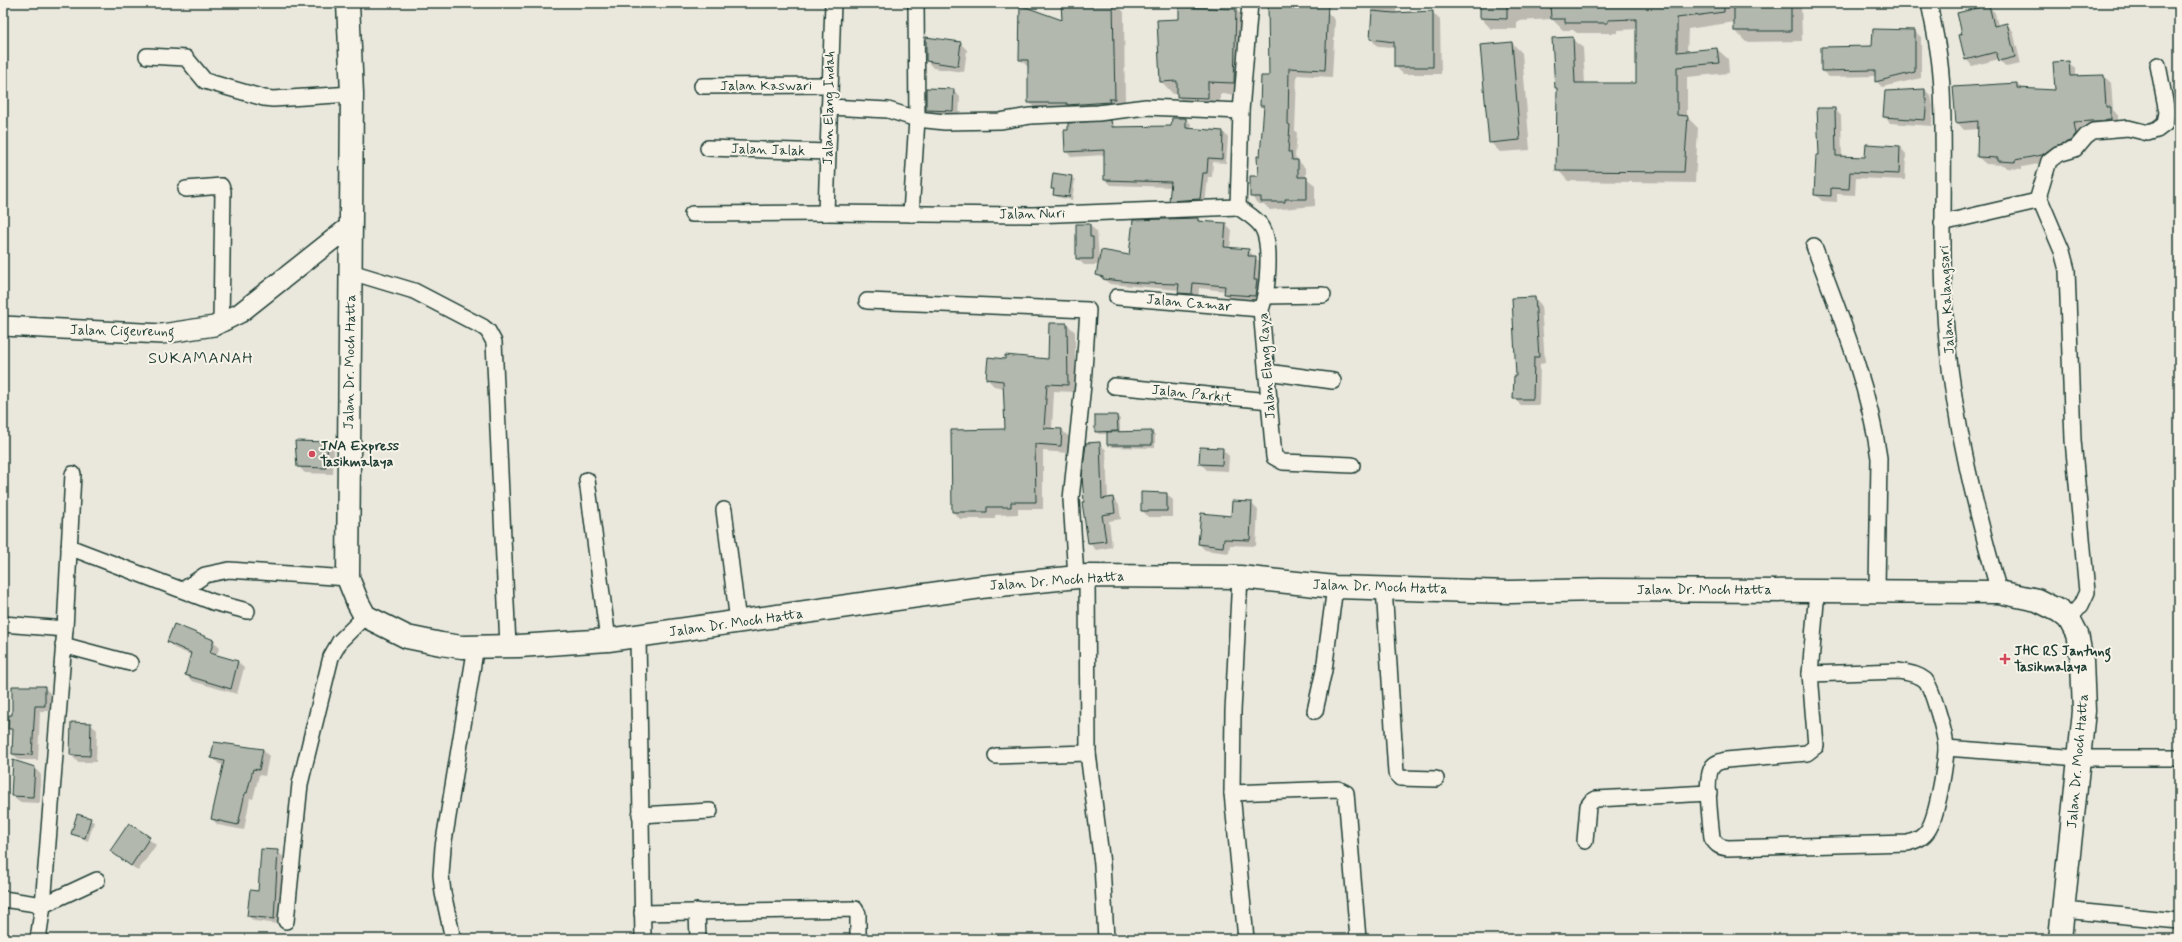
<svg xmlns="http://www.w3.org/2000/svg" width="2182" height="942" font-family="Mynerve,sans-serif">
<rect width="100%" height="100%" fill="#eae8dd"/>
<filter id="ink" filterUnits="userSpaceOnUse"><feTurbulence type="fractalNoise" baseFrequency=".025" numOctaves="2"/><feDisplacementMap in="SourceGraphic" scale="8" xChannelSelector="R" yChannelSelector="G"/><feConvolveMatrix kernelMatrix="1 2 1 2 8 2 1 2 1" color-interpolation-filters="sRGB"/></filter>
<g filter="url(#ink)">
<g fill="#0003">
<polygon points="1062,3 1115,3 1124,12 1125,110 1040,114 1029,102 1029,68 1020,59 1063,22"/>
<polygon points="1370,3 1397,3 1396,12 1432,12 1440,20 1441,74 1403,74 1395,66 1395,48 1378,47 1371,39 1373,7"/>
<polygon points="1481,3 1801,3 1802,41 1746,42 1735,31 1735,22 1688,29 1687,52 1717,49 1728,59 1729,73 1687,77 1687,117 1698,128 1695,183 1568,181 1558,170 1558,89 1556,87 1572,38 1583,48 1585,84 1637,84 1637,29 1618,30 1618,33 1577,33 1573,30 1563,30 1552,19 1517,21 1517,29 1491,29 1481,18"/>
<polygon points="1990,3 2000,3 1994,7"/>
<polygon points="1989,6 1995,13 1998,26 2007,24 2013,31 2021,64 2006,67 1999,59 1972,66 1966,59 1963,35"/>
<polygon points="1236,10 1248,22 1246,95 1220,94 1220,110 1190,109 1178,97 1178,94 1173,94 1161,81 1180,20"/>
<polygon points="1327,12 1335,20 1332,77 1297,75 1295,131 1297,133 1295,157 1306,169 1306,178 1315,185 1315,206 1270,210 1264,204 1258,204 1251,196 1259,177 1265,109 1261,105 1270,77"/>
<polygon points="1914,31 1921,37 1921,78 1882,87 1876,81 1876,76 1829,77 1822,71 1873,47"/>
<polygon points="960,43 967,50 964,72 933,68 927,61"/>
<polygon points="1512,43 1522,53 1530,150 1500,152 1490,142"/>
<polygon points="2068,62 2076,69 2076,77 2104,76 2111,83 2113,110 2118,115 2118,127 2080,129 2083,142 2050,162 2022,167 2022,169 2007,168 2003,165 1986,164 1978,157 1979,129 1964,130 1957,122 2017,84 2022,89 2056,91"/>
<polygon points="953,90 960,97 959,117 934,116 927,109"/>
<polygon points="1925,90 1931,96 1933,106 1932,126 1890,123 1884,116"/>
<polygon points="1835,109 1841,116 1842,157 1866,158 1900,147 1906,154 1905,180 1856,178 1855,195 1837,194 1837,202 1822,201 1815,194 1820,156"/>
<polygon points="1186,119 1191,124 1191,130 1223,132 1228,137 1226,163 1213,162 1212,177 1208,177 1205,204 1175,205 1170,200 1172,187 1110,185 1105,180 1105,155 1071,157 1066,151 1111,121 1116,128 1172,127"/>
<polygon points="1071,177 1075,180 1072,200 1057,197 1052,188"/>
<polygon points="1198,219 1201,222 1226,224 1232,230 1230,249 1248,250 1262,264 1261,301 1232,300 1225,294 1226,291 1199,288 1198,300 1185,299 1179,293 1180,290 1110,284 1097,275 1099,265 1084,265 1077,258 1077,225 1090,225 1097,232 1099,257 1130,256"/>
<polygon points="1535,298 1541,305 1545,363 1540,364 1539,405 1521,405 1514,398"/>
<polygon points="1067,324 1075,332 1075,392 1054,391 1052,429 1062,430 1069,437 1068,453 1043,451 1043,509 1018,509 1018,514 995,515 995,519 960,519 953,512 1006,430 1004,388 994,386 987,379 1006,360 1049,360"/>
<polygon points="1096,416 1117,416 1120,419 1120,433 1152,432 1155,435 1155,448 1111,447 1108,444 1108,434 1099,434 1096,431"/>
<polygon points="328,443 334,450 333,474 305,473 298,466"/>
<polygon points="1099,443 1106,450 1108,499 1113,498 1119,505 1121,519 1109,521 1112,547 1096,550 1089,543 1083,503"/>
<polygon points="1222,449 1229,456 1228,471 1207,470 1200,463"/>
<polygon points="1166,494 1173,500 1173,517 1148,517 1142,510"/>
<polygon points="1251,503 1258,510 1256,546 1230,545 1229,553 1205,550 1199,544"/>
<polygon points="213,641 220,647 216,656 238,662 244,668 237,694 192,681 186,675 191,655 174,648 168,642"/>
<polygon points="44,687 50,693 50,711 40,711 38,760 19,760 13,754 14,733 9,728"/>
<polygon points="90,724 97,730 96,762 78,762 71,755"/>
<polygon points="263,750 269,756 265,776 259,775 253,799 250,798 244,830 218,825 212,819 224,765 219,764 213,758"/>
<polygon points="35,768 41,775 40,803 19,802 12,795"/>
<polygon points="78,815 94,822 88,841 72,834"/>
<polygon points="130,824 156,845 138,871 112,851"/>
<polygon points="278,851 283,857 279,924 254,921 248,916"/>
</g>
<g fill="#b2b8ae" stroke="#1f3d34">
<polygon points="1061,3 1113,3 1115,99 1109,99 1110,102 1067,105 1067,103 1028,103 1028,60 1019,60 1020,5 1062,20"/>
<polygon points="1268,3 1328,3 1325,70 1289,68 1288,124 1290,125 1288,152 1291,152 1292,160 1298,160 1298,177 1307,177 1307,199 1285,199 1285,202 1261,202 1261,197 1250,197 1250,176 1258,176 1257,156 1260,156 1264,106 1260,106 1261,76 1269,76"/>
<polygon points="1480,3 1507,3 1507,19 1480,18"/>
<polygon points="1550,3 1724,3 1724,12 1677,18 1677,52 1717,48 1719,63 1677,67 1677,115 1688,116 1684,172 1556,171 1557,88 1555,88 1552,38 1573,37 1575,83 1636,83 1636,19 1608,20 1608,23 1565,23 1565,19 1551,19"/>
<rect x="1734" y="3" width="57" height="28"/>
<polygon points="1989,5 1994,26 2007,23 2015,57 1999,61 1996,52 1965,60 1959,35 1962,34 1957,13"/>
<polygon points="1179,7 1236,9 1234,83 1208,82 1208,98 1177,97 1177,81 1160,82 1157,20 1179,19"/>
<polygon points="1372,11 1394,13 1433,11 1433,67 1394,67 1394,42 1370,39"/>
<polygon points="1873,29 1915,30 1915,72 1875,82 1875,70 1821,71 1821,47 1872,46"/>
<polygon points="926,37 961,42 958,66 926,61"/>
<polygon points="1512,42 1520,140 1489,143 1480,45"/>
<polygon points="2069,61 2070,76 2104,75 2106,107 2111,107 2111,120 2074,122 2076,134 2070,141 2053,147 2042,155 2015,160 2015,162 1998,161 1998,158 1977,157 1978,121 1956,123 1953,87 2017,83 2017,88 2055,90 2053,62"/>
<polygon points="926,88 954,89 953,111 926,110"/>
<polygon points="1925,89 1925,99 1927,99 1925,120 1883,117 1885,91"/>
<polygon points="1817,108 1835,108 1836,156 1865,157 1866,144 1900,146 1899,174 1850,172 1849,189 1831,188 1831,196 1814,195 1816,155 1819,155"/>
<polygon points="1172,118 1186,118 1186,128 1223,131 1222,159 1208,158 1207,173 1203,173 1200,199 1169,201 1171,182 1104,180 1104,150 1065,152 1064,130 1068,130 1068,123 1111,120 1112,127 1171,126"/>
<polygon points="1053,173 1072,176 1069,197 1053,195 1054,189 1051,189"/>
<polygon points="1198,218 1198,221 1226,223 1224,247 1249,249 1248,256 1256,256 1254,280 1257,280 1255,296 1224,294 1225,286 1193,283 1192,294 1178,293 1179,284 1140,283 1103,279 1103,277 1096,275 1101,250 1129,255 1133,220"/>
<polygon points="1076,224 1090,224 1090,237 1093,237 1093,259 1076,259"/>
<polygon points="1535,297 1539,357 1534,357 1533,399 1513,399 1514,376 1516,376 1512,298"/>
<polygon points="1049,323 1067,323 1068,385 1047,384 1044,428 1062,429 1061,446 1035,444 1036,502 1011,502 1011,507 987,507 987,512 952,512 951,430 1005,429 1003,381 986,379 988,357 1005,359 1005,355 1048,359"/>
<polygon points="1095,415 1117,415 1118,431 1095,432"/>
<polygon points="1152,431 1152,445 1107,445 1107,432"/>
<polygon points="295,441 328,442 326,468 297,467"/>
<polygon points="1100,442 1102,499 1113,497 1115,513 1102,515 1106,541 1088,543 1082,502 1084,502 1082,476 1086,443"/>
<polygon points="1200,447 1223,448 1222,465 1199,464"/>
<polygon points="1141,492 1167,493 1167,511 1141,511"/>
<polygon points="1232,501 1252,502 1250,540 1224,539 1223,547 1198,544 1201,513 1231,516"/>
<polygon points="174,624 214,640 210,653 238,661 231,689 185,675 191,653 167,642"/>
<polygon points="12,686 45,686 45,706 35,706 32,755 12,754 13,729 8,729 9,715 12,715"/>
<polygon points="71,722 91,723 90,756 70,755"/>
<polygon points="214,742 263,749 259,770 253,769 247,793 245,793 238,825 211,819 224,761 211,758"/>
<polygon points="13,760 35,767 33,797 11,796"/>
<polygon points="77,814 91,818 85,838 71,834"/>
<polygon points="129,823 150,837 131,866 110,851"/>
<polygon points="261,849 278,850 274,919 247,916 250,890 258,891"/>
</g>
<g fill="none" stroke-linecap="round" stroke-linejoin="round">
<defs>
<g id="minor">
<path d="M1929,3c6,29 12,57 13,87 4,83 -3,167 5,251 8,85 29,169 52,251"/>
<polyline points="147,56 186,58 205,81 264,98 273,99 352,94"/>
<polyline points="702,86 829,85"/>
<polyline points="829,107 888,110 917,119 945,122 1000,121 1030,116 1098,113 1146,107 1241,111"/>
<polyline points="708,148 828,152"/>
<polyline points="186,189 221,186 223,191 221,323"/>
<polyline points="2039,197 2062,251 2067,270 2073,440 2087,592 2081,605 2069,619"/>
<path d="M1238,207c8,6 18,11 24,20 10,16 6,65 -1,82l13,148 9,5 69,3"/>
<polyline points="1238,207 1241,111 1250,3"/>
<polyline points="826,213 833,3"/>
<polyline points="692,214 826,213 1033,215 1238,207"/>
<polyline points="911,214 917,119 916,3"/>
<polyline points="1942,223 2037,201 2049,161 2058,154 2075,149 2086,136 2093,131 2128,128 2148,133 2157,130 2165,124 2167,112 2158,65"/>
<path d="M1814,246c26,69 55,139 65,212l-2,133"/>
<polyline points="351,272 414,291 483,327 488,331 494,342 508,646"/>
<polyline points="1266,296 1323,295"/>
<polyline points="1117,297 1261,309"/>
<polyline points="867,301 1088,310 1083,385 1071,499 1076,577"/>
<polyline points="1267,372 1333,381"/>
<polyline points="1114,386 1270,401"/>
<polyline points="587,480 608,640"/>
<polyline points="724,510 738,622"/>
<polyline points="69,547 213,602 247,611"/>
<polyline points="1240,577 1233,711 1232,793 1246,939"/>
<polyline points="1384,588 1396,773 1400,778 1436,779"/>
<polyline points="183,590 205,575 229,570 348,578"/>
<polyline points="3,624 65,629 73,474"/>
<polyline points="638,637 643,939"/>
<polyline points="63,645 130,663"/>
<path d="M1899,671c9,2 19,3 26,9 7,7 22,59 21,70 -1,17 -9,67 -18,80 -5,8 -11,10 -20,13l-180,5c-8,-1 -11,-2 -16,-10 -1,-14 -9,-64 2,-73 3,-3 8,-4 12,-5l81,-7 9,-7 -6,-72z"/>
<polyline points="1810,674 1817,590"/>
<polyline points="1315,711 1324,670 1335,587"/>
<polyline points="1946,748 2079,758 2179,758"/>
<polyline points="1088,753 1102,864 1106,939"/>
<polyline points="996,756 1088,753 1087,576"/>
<polyline points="1232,793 1338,789 1346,793 1358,939"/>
<polyline points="640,815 710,811"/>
<polyline points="1585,841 1588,806 1591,802 1596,799 1709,793"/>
<polyline points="3,899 43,905 65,629"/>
<polyline points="2063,910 2179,921"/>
<polyline points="697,911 698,939"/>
<polyline points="642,913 855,909 858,914 858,939"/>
<polyline points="286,921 300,784 331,657 340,641 365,616"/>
<polyline points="38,939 43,905 97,880"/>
<polyline points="453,939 443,893 441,875 443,847 476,646"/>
</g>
<polyline id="tertiary" points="3,326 162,334 214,326 240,313 350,226"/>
<polyline id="trunk" points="348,3 352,94 348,578 358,603 365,616 407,637 441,644 462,647 519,646 608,640 981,587 1087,576 1240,577 1335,587 1510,592 1600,590 1999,592 2037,600 2059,611 2069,619 2077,634 2082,661 2084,711 2060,939"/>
</defs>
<use href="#minor" stroke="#1f3d34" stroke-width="18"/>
<use href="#tertiary" stroke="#1f3d34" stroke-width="22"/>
<use href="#trunk" stroke="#1f3d34" stroke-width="25"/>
<use href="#minor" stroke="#f7f3e8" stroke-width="15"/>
<use href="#tertiary" stroke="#f7f3e8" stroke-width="19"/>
<use href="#trunk" stroke="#f7f3e8" stroke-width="22"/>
</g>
</g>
<g fill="#d1495b" stroke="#f7f3e8" stroke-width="1.5">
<circle cx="312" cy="454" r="4"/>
<path d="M2003 653h4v4h4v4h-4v4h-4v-4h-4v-4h4z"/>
</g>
<g text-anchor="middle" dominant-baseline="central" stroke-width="4" stroke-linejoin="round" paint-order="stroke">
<g font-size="14" fill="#1f3d34" stroke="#f7f3e8">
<text x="766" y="86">Jalan Kaswari</text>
<text transform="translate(829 108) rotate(-89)">Jalan Elang Indah</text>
<text transform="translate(768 150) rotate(2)">Jalan Jalak</text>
<text transform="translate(1032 214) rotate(-1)">Jalan Nuri</text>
<text transform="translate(1947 300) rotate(-93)">Jalan Kalangsari</text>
<text transform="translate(1189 303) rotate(5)">Jalan Camar</text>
<text transform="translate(122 331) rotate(1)">Jalan Cigeureung</text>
<text transform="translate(350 362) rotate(-89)">Jalan Dr. Moch Hatta</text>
<text transform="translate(1267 366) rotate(-94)">Jalan Elang Raya</text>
<text transform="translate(1192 394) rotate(6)">Jalan Parkit</text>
<text transform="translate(1057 581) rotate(-4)">Jalan Dr. Moch Hatta</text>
<text transform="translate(1380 587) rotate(2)">Jalan Dr. Moch Hatta</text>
<text x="1704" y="590">Jalan Dr. Moch Hatta</text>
<text transform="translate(736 623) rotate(-8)">Jalan Dr. Moch Hatta</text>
<text transform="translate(2078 761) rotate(-85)">Jalan Dr. Moch Hatta</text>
</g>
<g font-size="14" font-weight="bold" fill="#1f3d34" stroke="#f7f3e8" text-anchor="start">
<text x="320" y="446">JNA Express<tspan x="320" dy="16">Tasikmalaya</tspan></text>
<text x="2014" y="651">JHC RS Jantung<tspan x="2014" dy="16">Tasikmalaya</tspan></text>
</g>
<g font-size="16" letter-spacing="1" fill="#1f3d34" stroke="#f7f3e8">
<text x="201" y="358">SUKAMANAH</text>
</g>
</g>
<rect width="2182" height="942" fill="none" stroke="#f7f3e8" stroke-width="16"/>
<rect x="8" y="8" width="2166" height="926" fill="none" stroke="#1f3d34" stroke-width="1.5" filter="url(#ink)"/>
</svg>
